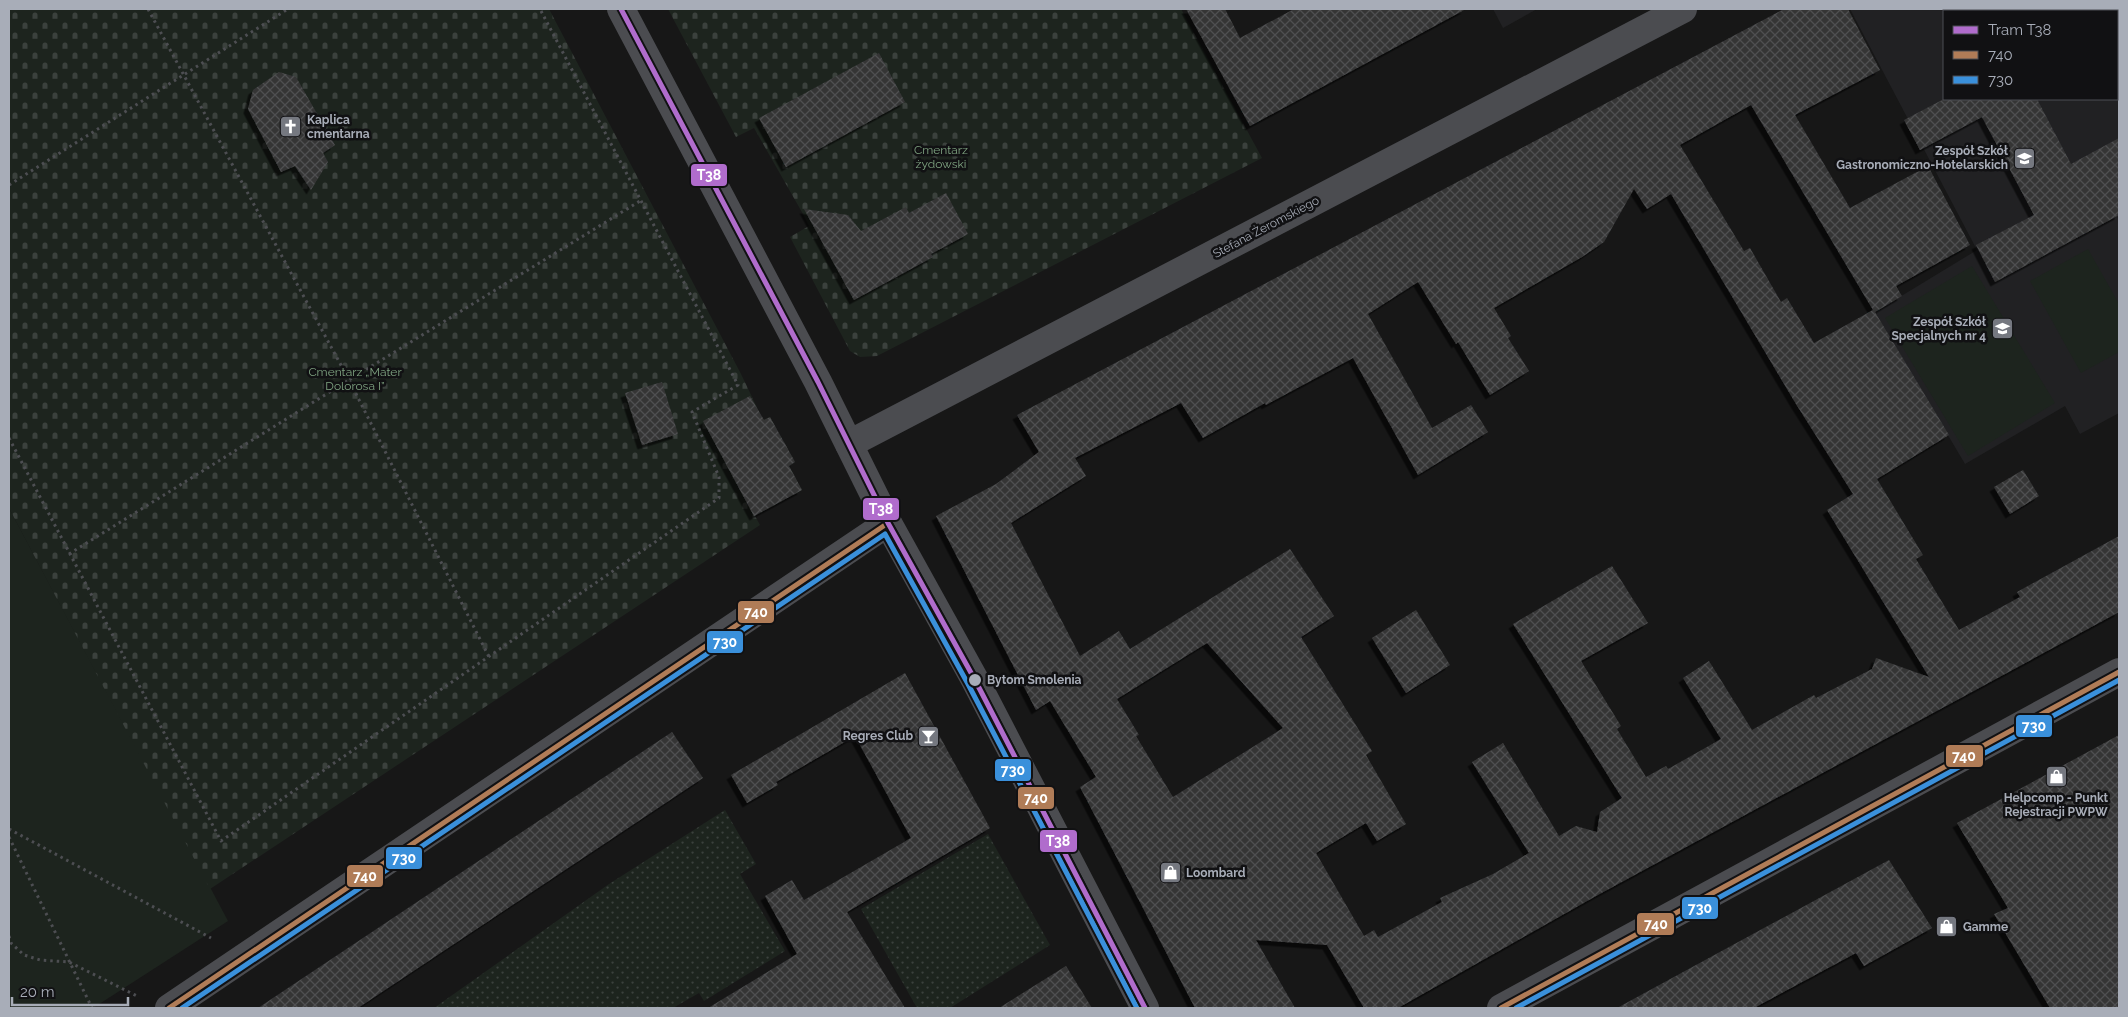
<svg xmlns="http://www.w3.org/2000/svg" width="2128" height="1017" font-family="Raleway,sans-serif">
<defs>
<pattern id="cemetery-stones" width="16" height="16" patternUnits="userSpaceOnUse" patternTransform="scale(1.25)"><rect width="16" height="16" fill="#1d241e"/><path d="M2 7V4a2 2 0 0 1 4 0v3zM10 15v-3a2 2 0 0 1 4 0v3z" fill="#3b413d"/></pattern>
<pattern id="garden-dots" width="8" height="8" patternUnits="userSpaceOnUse" patternTransform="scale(1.25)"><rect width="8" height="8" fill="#1d241e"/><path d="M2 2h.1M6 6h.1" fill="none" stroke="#3b413d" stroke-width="1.8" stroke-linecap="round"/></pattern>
<pattern id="building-cross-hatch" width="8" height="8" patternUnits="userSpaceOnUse" patternTransform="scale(1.25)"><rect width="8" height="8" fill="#353536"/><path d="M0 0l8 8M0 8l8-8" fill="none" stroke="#4f5051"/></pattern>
<filter id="shadow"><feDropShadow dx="-4.5" dy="4.5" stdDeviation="0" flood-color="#0009"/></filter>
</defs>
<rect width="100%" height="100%" fill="#171717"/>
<g fill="#212123" fill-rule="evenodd">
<polygon points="1493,9 1537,9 1503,28"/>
<path d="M1850,9h269v404l-39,21 -15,-28 -100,58 -90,-152 102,-62zM1944,11h173v88h-173z"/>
</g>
<g fill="#1d241e">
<polygon points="2088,249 2119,304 2119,352 2081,373 2030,281"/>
<polygon points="1972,266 2055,403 1968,456 1885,318"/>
<polygon points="9,508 228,921 93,1008 9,1008"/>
</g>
<g fill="url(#cemetery-stones)">
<polygon points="9,9 549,9 741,374 763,420 770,417 795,462 789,466 802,490 755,516 760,525 210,889 9,508"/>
<polygon points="668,9 1181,9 1262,158 877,356 860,357 850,351 790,237 809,226 803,214 754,128 736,137"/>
</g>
<g fill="url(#garden-dots)">
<polygon points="725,810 756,864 740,874 785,951 704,1001 699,993 673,1008 434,1008 609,884"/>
<polygon points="988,834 1050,945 950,1008 917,1008 861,909"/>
</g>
<g fill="url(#building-cross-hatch)" fill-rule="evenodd" filter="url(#shadow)">
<polygon points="1186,9 1225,9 1240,38 1294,9 1466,9 1250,126"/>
<path d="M1784,9h64l32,61 -85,45 55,93 78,-42 42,79 -74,41 6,10 -27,16 74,123 -72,44 46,76 -7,4 43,71 61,-33 -3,-5 102,-56v76l-523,284 -198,112h-34l-37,-63 -71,-5 39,68h-100l-115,-221 16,-10 -46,-76 -14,9 -100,-194 60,-32 43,-32 -22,-37zM1751,105l122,205 -59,33 -27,-45 -6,4 -31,-54 -6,3 -64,-106zM1634,189l13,20 24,-15 125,210 57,90 -26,16 102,167 -53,-19 -4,11 -56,29 -2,-3 -62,35 -43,-69 -26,17 38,61 -53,30 -2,-3 -20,11 -29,-48 4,-3 -40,-65 67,-38 -36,-57 -99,58 109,174 -22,14 -3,20 -21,-6 -17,10 -56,-93 -31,19 57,91 -36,21 -53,24 2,4 -64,35 -4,-7 -10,6 -48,-83 50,-30 11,18 29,-17 -40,-69 6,-4 -71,-114 33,-21 -44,-67 -160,100 -11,-18 -39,25 -69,-133 75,-47 -11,-18 106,-55 22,35 62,-35 1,2 87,-47 65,117 70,-43 -17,-27 -39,23 -64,-114 50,-32 38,62 2,-2 32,53 39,-24 -21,-33 3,-2 -17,-28 88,-51 22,-15zM1207,643l76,85 -110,69 -37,-61 3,-1 -22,-36z"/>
<polygon points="879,53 905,102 786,167 759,118"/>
<polygon points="279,72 296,77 335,145 323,153 328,162 311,190 295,166 281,172 248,109 253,90"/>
<polygon points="1944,99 2037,99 2071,164 2119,138 2119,215 1995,282 1976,245 2034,215 1982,117 1920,150 1904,120"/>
<polygon points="946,193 968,234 931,254 933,257 854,300 804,209 848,215 861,231 906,207 909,213"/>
<polygon points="662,382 678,434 642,445 625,393"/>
<polygon points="750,396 764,420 770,417 795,462 789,466 802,490 754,516 703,421"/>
<polygon points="2023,470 2039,496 2010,514 1994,487"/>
<polygon points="1416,610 1450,665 1406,693 1372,638"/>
<polygon points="905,673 990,828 847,912 905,1008 708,1008 797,954 765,896 792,880 804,900 911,838 855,736 776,782 778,785 747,803 731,775"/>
<polygon points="672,732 703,778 358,1008 258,1008"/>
<polygon points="2119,735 2119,1008 2050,1008 1994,914 2008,908 1957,823"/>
<polygon points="1889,860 1932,928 1864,966 1856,953 1754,1008 1617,1008"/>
<polygon points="1066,966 1092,1008 999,1008"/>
</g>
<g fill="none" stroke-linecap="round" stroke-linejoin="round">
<g stroke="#4d4e52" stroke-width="3" stroke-dasharray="2.5 4" stroke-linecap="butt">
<polyline points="148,9 349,380 640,201"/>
<polyline points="9,185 288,9"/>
<polyline points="9,438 221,841 719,498 719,477 692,412 738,385 540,9"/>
<polyline points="69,554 349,380 489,657"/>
<polyline points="9,829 211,938"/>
<polyline points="9,837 92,1008"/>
<polyline points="9,936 11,943 24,955 40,960 69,962 137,996"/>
</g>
<g stroke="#4b4c50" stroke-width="28">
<polyline points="621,9 818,382 888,523 975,680 1145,1008"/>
<polyline points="849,444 1683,9"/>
<polyline points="169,1008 888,523"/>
<polyline points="1501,1008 2119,672"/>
</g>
<defs>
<g id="bus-1">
<polyline points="169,1008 888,523 975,680 1145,1008"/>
<polyline points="1501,1008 2119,672"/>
</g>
<g id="bus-2">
<polyline points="182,1008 885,534 968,684 1137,1008"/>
<polyline points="1516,1008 2119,680"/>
</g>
</defs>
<use href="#bus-1" stroke="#111113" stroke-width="9"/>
<use href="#bus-2" stroke="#111113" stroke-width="9"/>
<use href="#bus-1" stroke="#b07c57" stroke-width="5"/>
<use href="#bus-2" stroke="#3a90db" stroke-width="5"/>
<defs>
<polyline id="tram-1" points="621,9 818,382 888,523 975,680 1145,1008"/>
</defs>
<use href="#tram-1" stroke="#111113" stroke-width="9"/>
<use href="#tram-1" stroke="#b06ccc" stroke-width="5"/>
</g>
<defs>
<symbol id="church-square" viewBox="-11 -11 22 22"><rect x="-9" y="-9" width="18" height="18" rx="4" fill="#757880" stroke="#111113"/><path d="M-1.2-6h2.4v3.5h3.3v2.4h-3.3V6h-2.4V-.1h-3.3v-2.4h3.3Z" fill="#fff"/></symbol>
<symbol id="school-square" viewBox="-11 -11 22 22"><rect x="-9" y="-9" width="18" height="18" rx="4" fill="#757880" stroke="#111113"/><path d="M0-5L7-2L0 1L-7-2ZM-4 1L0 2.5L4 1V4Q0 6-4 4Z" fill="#fff"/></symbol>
<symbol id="bar-square" viewBox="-11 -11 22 22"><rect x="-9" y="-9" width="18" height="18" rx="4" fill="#757880" stroke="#111113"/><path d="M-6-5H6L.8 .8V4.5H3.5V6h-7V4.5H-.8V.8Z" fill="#fff"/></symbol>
<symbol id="shop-square" viewBox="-11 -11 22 22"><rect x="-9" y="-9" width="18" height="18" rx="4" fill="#757880" stroke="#111113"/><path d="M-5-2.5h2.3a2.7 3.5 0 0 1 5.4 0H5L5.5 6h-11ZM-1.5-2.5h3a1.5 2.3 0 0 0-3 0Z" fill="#fff"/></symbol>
</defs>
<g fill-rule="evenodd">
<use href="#church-square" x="278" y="114" width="25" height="25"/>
<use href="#school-square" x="2012" y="146" width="25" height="25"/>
<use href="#school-square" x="1990" y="316" width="25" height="25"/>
<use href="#bar-square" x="916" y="724" width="25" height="25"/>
<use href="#shop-square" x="2044" y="764" width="25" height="25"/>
<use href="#shop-square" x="1158" y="860" width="25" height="25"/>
<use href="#shop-square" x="1934" y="914" width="25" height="25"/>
</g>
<circle fill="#a8adb8" stroke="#111113" stroke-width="2" cx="975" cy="680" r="7"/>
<g text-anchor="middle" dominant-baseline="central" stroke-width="5" stroke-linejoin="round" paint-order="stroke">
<g font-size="12" font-weight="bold" fill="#a8adb8" stroke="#111113" text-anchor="start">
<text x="307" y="120">Kaplica<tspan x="307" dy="14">cmentarna</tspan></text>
<text x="2008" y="151" text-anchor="end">Zespół Szkół<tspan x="2008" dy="14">Gastronomiczno-Hotelarskich</tspan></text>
<text x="1986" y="322" text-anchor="end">Zespół Szkół<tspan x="1986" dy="14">Specjalnych nr 4</tspan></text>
<text x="913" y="736" text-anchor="end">Regres Club</text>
<text x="2056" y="798" text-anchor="middle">Helpcomp - Punkt<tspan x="2056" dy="14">Rejestracji PWPW</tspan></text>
<text x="1186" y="873">Loombard</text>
<text x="1963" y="927">Gamme</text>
</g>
<g font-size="12" fill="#7fa381" stroke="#111113">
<text x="941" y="150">Cmentarz<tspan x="941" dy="14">żydowski</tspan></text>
<text x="355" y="372">Cmentarz „Mater<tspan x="355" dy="14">Dolorosa I”</tspan></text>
</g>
<g font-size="12" fill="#a8adb8" stroke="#111113">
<text transform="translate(1266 227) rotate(-28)">Stefana Żeromskiego</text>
</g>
<g font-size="12" font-weight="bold" fill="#a8adb8" stroke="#111113" text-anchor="start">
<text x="987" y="680">Bytom Smolenia</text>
</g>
</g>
<g stroke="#111113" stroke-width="2">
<rect x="690" y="163" width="38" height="24" rx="5" fill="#b06ccc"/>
<rect x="862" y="497" width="38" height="24" rx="5" fill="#b06ccc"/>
<rect x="737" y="600" width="38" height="24" rx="5" fill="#b07c57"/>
<rect x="706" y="630" width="38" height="24" rx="5" fill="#3a90db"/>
<rect x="2015" y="714" width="38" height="24" rx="5" fill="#3a90db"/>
<rect x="1945" y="744" width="39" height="24" rx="5" fill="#b07c57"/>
<rect x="994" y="758" width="38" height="24" rx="5" fill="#3a90db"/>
<rect x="1017" y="786" width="38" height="24" rx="5" fill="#b07c57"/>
<rect x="1039" y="829" width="39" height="24" rx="5" fill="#b06ccc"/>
<rect x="385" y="846" width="38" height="24" rx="5" fill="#3a90db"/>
<rect x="346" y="864" width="38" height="24" rx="5" fill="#b07c57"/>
<rect x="1681" y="896" width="38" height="24" rx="5" fill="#3a90db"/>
<rect x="1636" y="912" width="39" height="24" rx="5" fill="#b07c57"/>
</g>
<g font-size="14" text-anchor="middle" font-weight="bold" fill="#fff">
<text x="709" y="180">T38</text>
<text x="881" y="514">T38</text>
<text x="756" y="617">740</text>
<text x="725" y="647">730</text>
<text x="2034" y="731">730</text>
<text x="1964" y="761">740</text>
<text x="1013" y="775">730</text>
<text x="1036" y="803">740</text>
<text x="1058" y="846">T38</text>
<text x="404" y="863">730</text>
<text x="365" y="881">740</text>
<text x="1700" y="913">730</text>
<text x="1656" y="929">740</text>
</g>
<rect width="2128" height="1017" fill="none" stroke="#a8adb8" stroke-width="20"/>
<rect x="1943" y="10" width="175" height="90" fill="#111113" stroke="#4d4f55"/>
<rect x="1953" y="26" width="25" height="8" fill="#b06ccc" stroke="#4d4f55"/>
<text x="1988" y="35" font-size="15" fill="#a8adb8">Tram T38</text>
<rect x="1953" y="51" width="25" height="8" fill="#b07c57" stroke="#4d4f55"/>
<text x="1988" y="60" font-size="15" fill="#a8adb8">740</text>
<rect x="1953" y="76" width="25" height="8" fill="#3a90db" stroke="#4d4f55"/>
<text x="1988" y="85" font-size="15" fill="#a8adb8">730</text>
<path d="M12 997v8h116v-8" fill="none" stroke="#a8adb8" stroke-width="2.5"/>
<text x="20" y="997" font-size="15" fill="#a8adb8" stroke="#111113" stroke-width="4" paint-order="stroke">20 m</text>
</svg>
